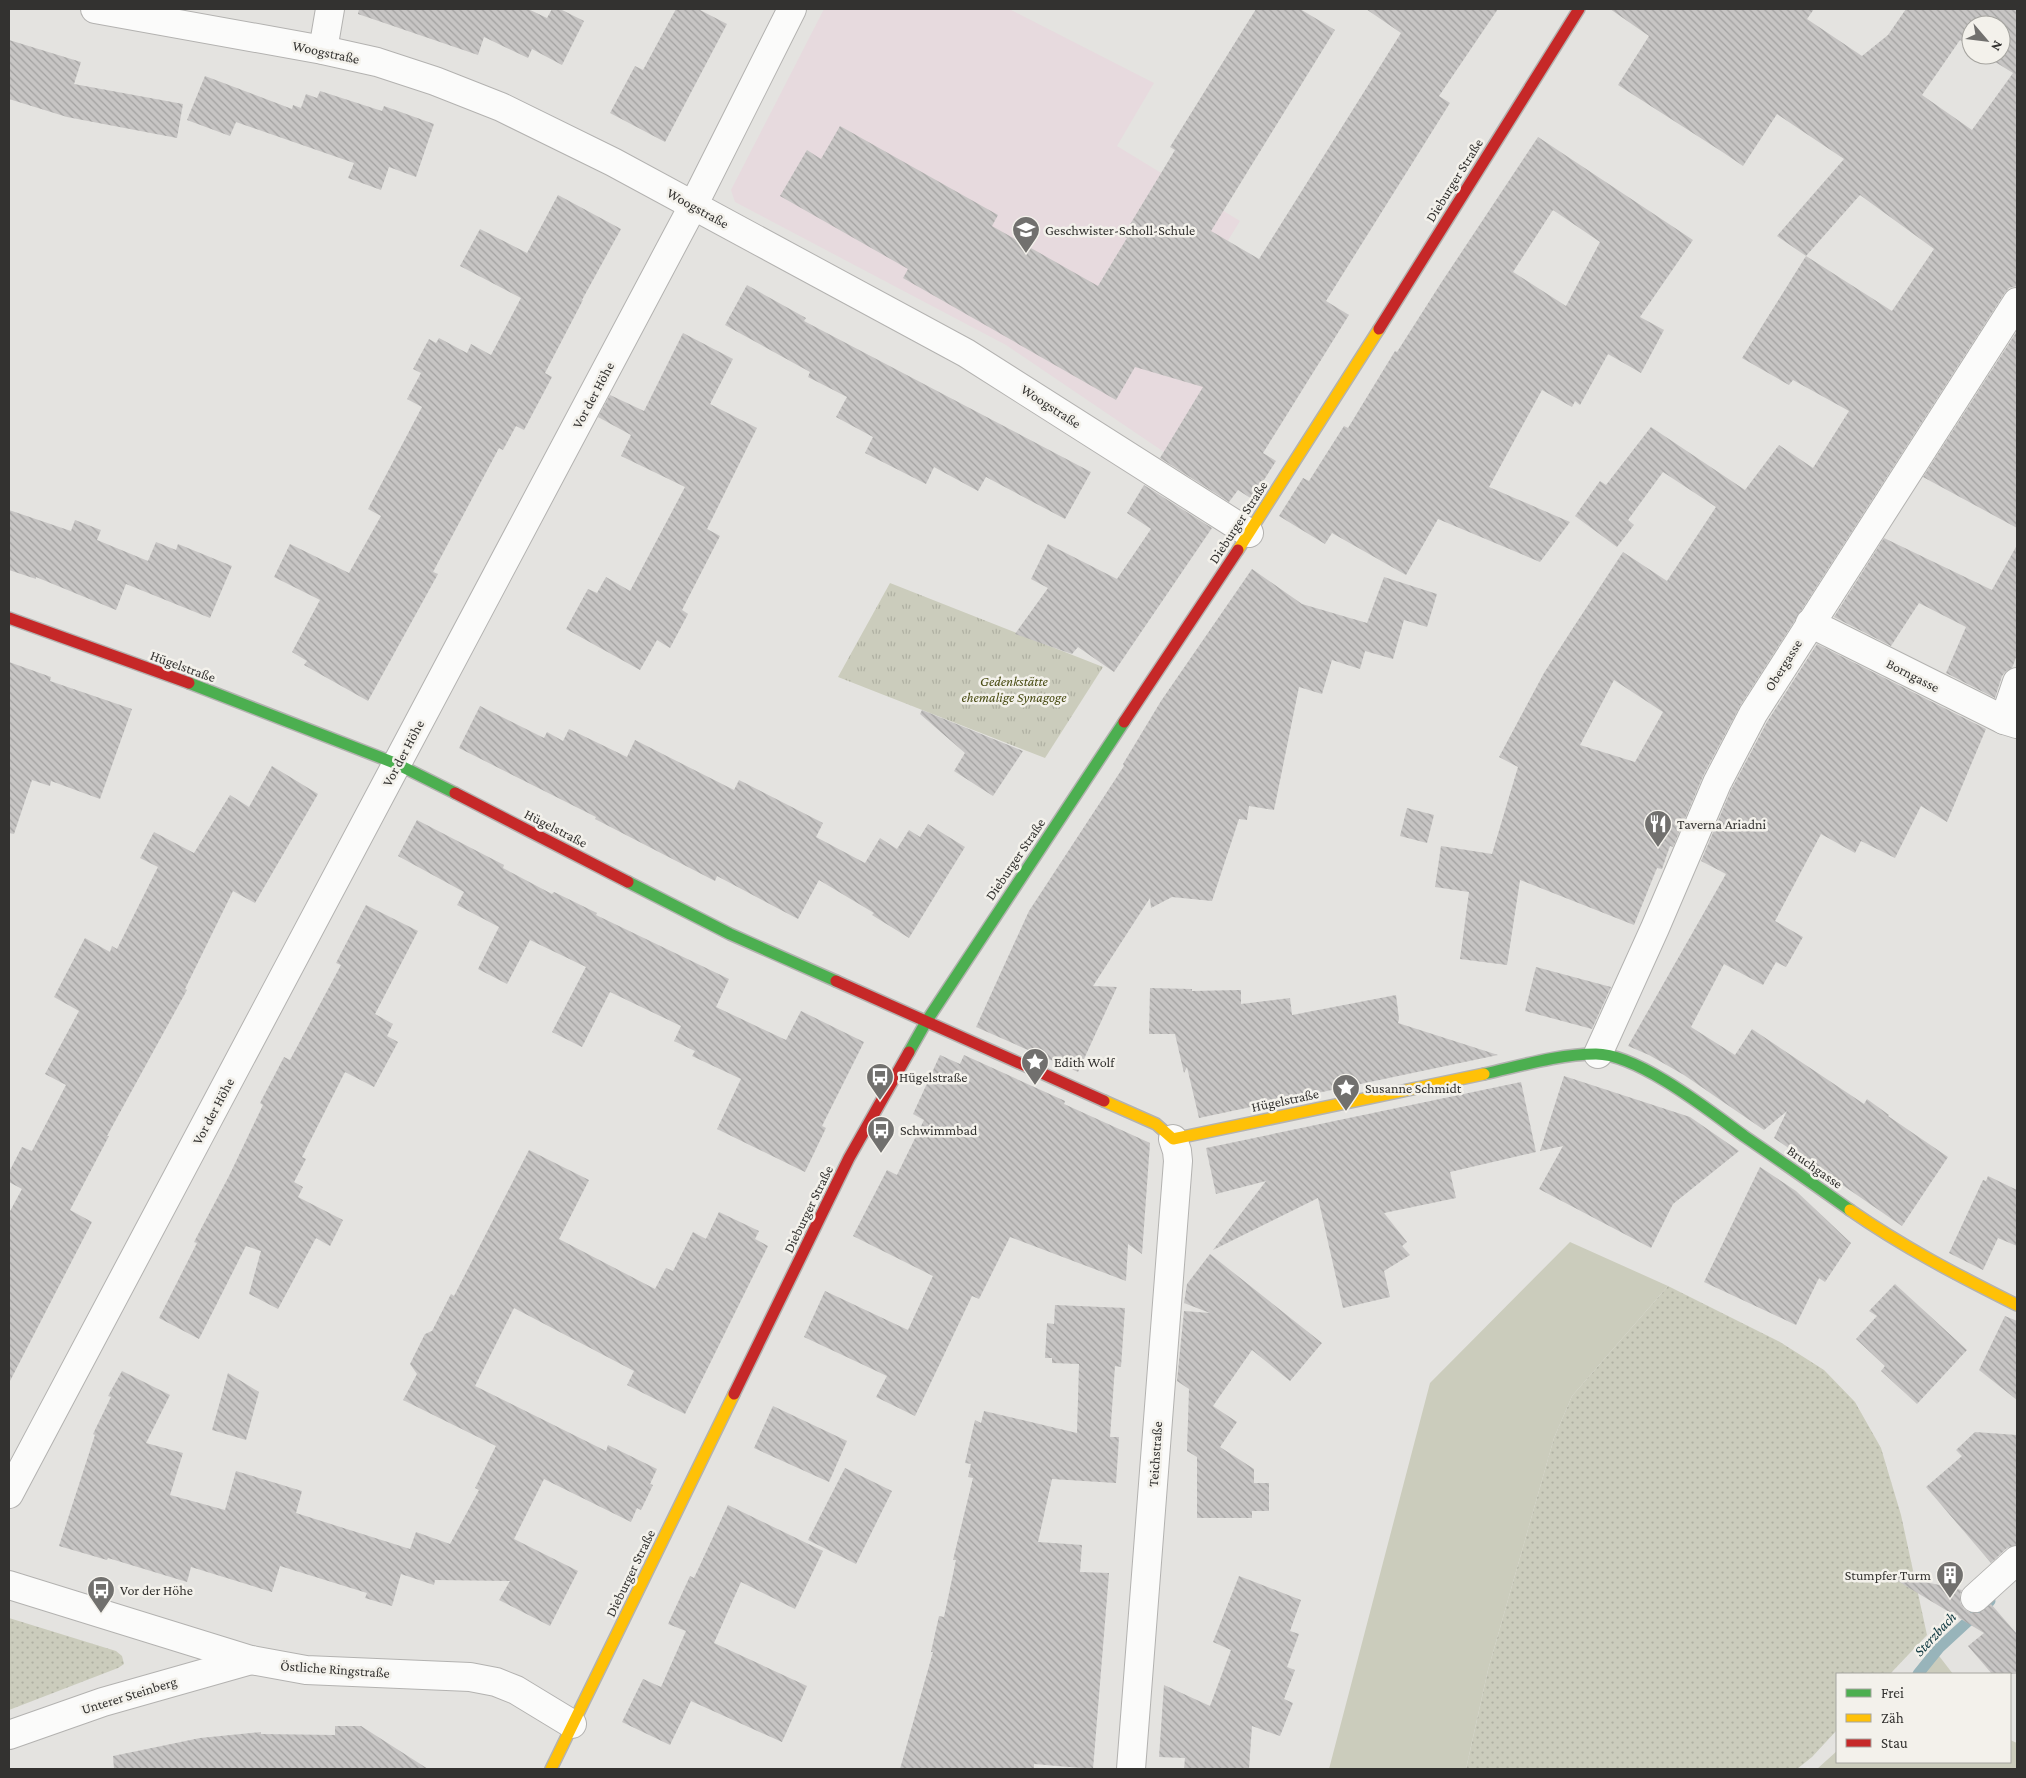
<svg xmlns="http://www.w3.org/2000/svg" width="2026" height="1778" font-family="'Crimson Pro',serif">
<defs>
<pattern id="grass-dots" width="8" height="8" patternUnits="userSpaceOnUse" patternTransform="scale(1.25)"><rect width="8" height="8" fill="#cbccbc"/><path d="M2 2h.1M6 6h.1" fill="none" stroke="#afb0a2" stroke-width="1.8" stroke-linecap="round"/></pattern>
<pattern id="park-tufts" width="24" height="20" patternUnits="userSpaceOnUse" patternTransform="scale(1.25)"><rect width="24" height="20" fill="#cbccbc"/><path d="M3 7l-1-3M5 7V3M7 7l1-3M15 17l-1-3M17 17v-4M19 17l1-3" fill="none" stroke="#afb0a2"/></pattern>
<pattern id="building-back-hatch" width="6" height="6" patternUnits="userSpaceOnUse" patternTransform="scale(1.25)"><rect width="6" height="6" fill="#c7c5c4"/><path d="M-1 5l2 2M0 0l6 6M5-1l2 2" fill="none" stroke="#a2a1a0"/></pattern>
</defs>
<rect width="100%" height="100%" fill="#e4e3e0"/>
<polygon fill="#e7dade" points="824,9 1009,9 1154,83 1117,146 1240,221 1200,286 1321,358 1164,452 1006,345 735,202 731,190"/>
<g fill="url(#grass-dots)">
<polygon points="1668,1286 1780,1342 1824,1370 1855,1402 1881,1448 1901,1515 1927,1635 1890,1674 1837,1674 1837,1730 1812,1757 1797,1769 1466,1769 1488,1670 1554,1438 1572,1396"/>
<polygon points="9,1618 116,1651 122,1656 124,1664 118,1668 9,1710"/>
</g>
<polygon fill="url(#park-tufts)" points="890,583 1103,667 1045,758 838,677"/>
<g fill="#cbccbc">
<polygon points="1570,1242 1668,1286 1572,1396 1554,1438 1488,1670 1466,1769 1329,1769 1430,1383"/>
<polygon points="1936,1652 1953,1674 1917,1674"/>
<polygon points="2010,1740 2017,1743 2017,1769 1817,1769 1837,1751 1837,1762 2010,1762"/>
</g>
<g fill="none" stroke-linecap="round" stroke-linejoin="round">
<polyline stroke="#98b4ba" stroke-width="11" points="1918,1674 1939,1648 1990,1601"/>
</g>
<g fill="url(#building-back-hatch)" fill-rule="evenodd">
<polygon points="359,9 528,9 547,18 552,9 560,9 584,21 562,65 532,49 528,58 484,37 478,55 358,14"/>
<polygon points="676,9 698,9 727,24 665,142 610,113 635,66 643,70"/>
<polygon points="1256,9 1300,9 1335,30 1211,231 1259,259 1401,33 1366,9 1498,9 1439,96 1450,103 1326,301 1349,315 1263,453 1276,461 1252,499 1238,490 1229,502 1160,458 1203,387 1135,367 1116,400 903,278 908,269 780,196 807,150 821,159 840,126 998,215 992,226 1098,286 1127,238 1123,236 1175,150 1170,147"/>
<path d="M1610,9h204l-7,10 55,37 26,-21 18,-26h111v277l-8,2 -5,6 -264,412 -37,70 -30,71 -3,-1 -8,23 -5,-1 -23,57 -114,-45 -13,85 -47,-6 9,-67 -34,-5 6,-41 51,8 26,-87 -19,-10 45,-84 27,-42 52,-79 44,29 49,-74 -53,-35 -35,48 6,5 -17,22 -42,-31 25,-35 6,4 45,-58 94,63 34,-45 34,23 36,-57 -56,-31 -4,5 -47,-27 64,-102 -29,-20 67,-77 -67,-45 -34,52 -19,-13 -106,-68 31,-49zM1971,25h30v30h-17l29,18 -41,57 -50,-35 38,-55 11,7zM1860,195l74,54 -42,62 -86,-55zM1614,680l49,32 -28,50 -55,-17z"/>
<polygon points="9,40 81,62 74,84 183,104 177,138 67,117 9,99"/>
<polygon points="205,76 292,109 293,105 301,108 306,94 317,98 320,91 382,111 384,106 434,124 416,177 389,167 381,190 348,178 354,163 236,122 230,136 187,120"/>
<path d="M1538,137l155,103 -53,77 24,13 -23,43 -33,-19 -28,51 -5,-4 -3,6 -30,-17 -53,97 81,35 -30,40 -102,-43 -32,56 -74,-42 -7,11 -46,-28 24,-38 6,3 35,-55 4,2 47,-77 2,1 44,-69zM1553,210l47,32 -34,64 -53,-34z"/>
<polygon points="558,195 621,229 582,300 583,300 545,373 552,377 524,430 516,426 503,450 499,448 433,572 438,574 368,701 304,665 307,661 292,652 320,600 274,577 290,544 349,573 381,516 368,509 422,407 407,399 421,373 413,369 429,339 436,343 439,338 467,353 471,344 491,355 521,298 460,266 480,229 527,253"/>
<polygon points="747,285 806,318 804,321 1091,472 1065,519 986,477 978,491 934,467 926,484 865,453 873,437 836,417 847,397 808,377 810,372 725,325"/>
<polygon points="2017,331 2017,528 1923,477"/>
<polygon points="683,333 733,359 710,404 757,428 707,529 720,536 682,610 688,614 670,648 657,640 640,670 566,629 588,589 597,593 606,577 630,591 685,487 621,456 631,435 598,417 610,395 644,411"/>
<polygon points="1144,485 1212,528 1114,672 1078,647 1072,654 1015,634 1048,588 1031,579 1048,544 1117,579 1151,529 1127,513"/>
<polygon points="9,510 71,531 75,520 101,530 97,540 148,561 156,542 176,550 178,544 232,566 210,618 126,584 116,610 36,577 36,579 9,570"/>
<polygon points="1884,538 1992,590 2017,545 2017,655 2012,668 2006,671 2002,676 1995,698 1946,673 1966,627 1919,603 1891,646 1834,617"/>
<polygon points="1252,569 1302,604 1367,623 1384,577 1437,594 1427,627 1404,620 1393,659 1365,651 1360,669 1332,660 1322,694 1299,687 1274,810 1249,806 1247,820 1239,819 1212,901 1172,897 1151,908 1150,898 1093,986 1117,987 1078,1072 976,1027 1029,911 1124,766 1123,764 1161,701"/>
<polygon points="1817,644 1986,729 1947,822 1921,806 1895,858 1861,841 1855,853 1821,834 1775,921 1803,937 1786,967 1776,962 1763,985 1724,964 1691,1027 1735,1055 1752,1029 1864,1104 1867,1099 1889,1115 1888,1116 1948,1157 1902,1226 1774,1138 1787,1111 1764,1130 1684,1075 1649,1055 1628,1046 1726,874 1701,861 1731,790 1767,722"/>
<polygon points="9,662 51,677 50,681 132,709 100,799 51,781 50,786 32,780 14,834 9,833"/>
<polygon points="480,706 544,738 547,732 563,741 569,729 627,757 635,740 734,790 739,780 823,823 816,837 865,863 880,838 897,849 909,830 920,837 928,824 965,847 909,938 872,915 874,913 819,880 798,919 717,876 715,881 595,819 596,817 459,748"/>
<polygon points="922,710 1023,751 993,796 954,771 965,753 920,714"/>
<polygon points="272,766 318,794 255,903 233,891 185,989 187,990 107,1136 109,1136 70,1210 92,1222 9,1383 9,1213 22,1189 9,1182 9,1172 22,1147 32,1151 66,1085 45,1074 79,1011 54,997 85,938 110,952 112,946 117,949 158,867 140,858 154,832 194,853 230,795 249,807"/>
<polygon points="1407,808 1434,815 1427,843 1400,836"/>
<polygon points="417,820 504,865 503,868 552,894 554,892 597,913 596,915 729,979 716,1007 786,1040 801,1011 864,1042 822,1126 826,1128 805,1172 717,1129 741,1079 692,1056 695,1051 674,1041 681,1026 610,992 582,1047 552,1032 586,967 530,940 507,984 478,969 499,927 457,905 464,892 398,856"/>
<polygon points="366,905 418,931 375,1014 393,1024 387,1036 398,1042 374,1087 345,1072 302,1157 306,1159 294,1182 303,1187 298,1197 343,1220 330,1246 316,1238 278,1309 249,1294 261,1251 246,1246 199,1339 159,1318 197,1243 194,1242 229,1176 263,1105 260,1103 284,1057 290,1060 341,965 336,963"/>
<polygon points="1536,967 1611,987 1592,1029 1525,1011"/>
<polygon points="1150,988 1192,989 1192,991 1241,990 1241,1004 1290,998 1292,1015 1396,995 1399,1019 1398,1023 1498,1055 1199,1118 1187,1067 1184,1073 1175,1034 1149,1034"/>
<polygon points="940,1055 960,1064 964,1055 1065,1101 1064,1104 1150,1143 1142,1254 1128,1244 1126,1281 1010,1237 979,1299 972,1296 915,1416 876,1397 887,1376 804,1337 825,1291 908,1330 933,1276 853,1236 887,1170 897,1175 924,1120 913,1114"/>
<polygon points="1564,1076 1690,1117 1739,1151 1673,1204 1651,1248 1539,1189 1563,1146 1540,1151"/>
<polygon points="1521,1082 1536,1152 1450,1172 1456,1198 1384,1213 1407,1242 1402,1246 1410,1255 1384,1271 1390,1297 1343,1308 1318,1198 1213,1250 1266,1181 1216,1194 1206,1148"/>
<polygon points="529,1150 589,1180 559,1239 655,1289 666,1268 673,1271 693,1232 706,1239 719,1212 759,1231 755,1239 768,1246 685,1414 627,1385 634,1371 514,1308 475,1386 606,1451 608,1445 657,1469 650,1484 653,1485 641,1510 637,1508 631,1522 544,1479 514,1539 578,1571 550,1626 499,1600 510,1581 435,1580 434,1585 401,1574 392,1606 365,1598 367,1593 280,1566 272,1592 191,1567 187,1582 108,1558 107,1560 59,1546 95,1435 93,1434 111,1397 108,1396 122,1371 170,1395 146,1443 183,1453 170,1495 225,1510 236,1471 302,1491 296,1513 410,1549 416,1532 450,1544 479,1490 475,1488 496,1446 403,1400 417,1374 410,1364 425,1334 432,1331 451,1294 454,1296"/>
<polygon points="1760,1167 1796,1191 1851,1243 1825,1282 1819,1278 1796,1325 1704,1282"/>
<polygon points="1988,1176 2017,1190 2017,1246 1998,1238 1983,1270 1949,1253 1983,1180 1986,1181"/>
<polygon points="1210,1254 1322,1343 1290,1381 1252,1350 1213,1406 1237,1422 1220,1447 1254,1469 1254,1483 1269,1483 1269,1511 1252,1511 1252,1518 1197,1518 1197,1457 1187,1451 1189,1389 1177,1381 1184,1311 1210,1313 1184,1303 1187,1284"/>
<polygon points="1895,1284 1967,1350 1917,1404 1881,1371 1885,1366 1856,1339 1877,1316 1869,1311"/>
<polygon points="1055,1305 1125,1308 1121,1367 1115,1366 1110,1437 1119,1437 1116,1483 1052,1479 1038,1542 1082,1545 1080,1572 1109,1573 1093,1769 1034,1764 1034,1769 900,1769 933,1652 931,1652 939,1616 944,1617 956,1560 953,1560 973,1478 968,1477 971,1464 965,1463 975,1420 981,1423 984,1411 1077,1433 1079,1364 1052,1363 1052,1358 1045,1358 1047,1323 1054,1324"/>
<polygon points="2005,1316 2017,1321 2017,1400 1979,1370"/>
<polygon points="228,1373 259,1392 246,1440 212,1430"/>
<polygon points="773,1406 847,1441 829,1482 754,1448"/>
<polygon points="1975,1432 2017,1435 2017,1545 2007,1548 1991,1563 1926,1487 1962,1456 1956,1450"/>
<polygon points="845,1468 892,1491 856,1564 808,1540"/>
<polygon points="728,1505 823,1551 795,1609 741,1582 714,1643 807,1686 782,1742 691,1701 670,1745 622,1722 643,1679 661,1687 686,1631 668,1624 690,1576 694,1578"/>
<polygon points="1239,1576 1301,1600 1290,1631 1299,1634 1287,1667 1295,1670 1284,1699 1293,1703 1280,1736 1252,1726 1249,1769 1184,1769 1185,1758 1159,1757 1164,1685 1210,1706 1231,1650 1213,1642"/>
<polygon points="1898,1576 1962,1590 1960,1594 1960,1602 1964,1609 1971,1613 1979,1613 1991,1604 2017,1634 2017,1674 1992,1674 1968,1646 1984,1633 1896,1580"/>
<polygon points="335,1726 361,1726 428,1769 114,1769 113,1756 200,1738 261,1732 261,1734 335,1735"/>
</g>
<g fill="none" stroke-linecap="round" stroke-linejoin="round">
<defs>
<g id="street">
<polyline points="95,9 323,50 377,62 435,81 501,107 613,162 966,353 1249,533"/>
<polyline points="323,50 330,9"/>
<polyline points="1810,623 2004,720 2017,724"/>
<polyline points="2004,720 2017,682"/>
<polyline points="1598,1054 1655,928 1717,783 1753,714 2017,302"/>
<polyline points="9,1494 693,206 792,9"/>
<polyline points="9,1585 251,1660 306,1670 470,1677 496,1682 516,1690 572,1724"/>
<polyline points="1975,1598 2017,1560"/>
<polyline points="9,1735 103,1702 251,1660"/>
<polyline points="1131,1769 1178,1161 1177,1151 1173,1139"/>
</g>
<g id="fast">
<polyline points="189,683 397,764 455,793"/>
<polyline points="628,882 730,934 836,981"/>
<polyline points="909,1052 926,1022 1124,722"/>
<path d="M1484,1074c36,-8 75,-20 112,-20 42,0 114,57 148,82 35,24 71,49 106,74"/>
</g>
<g id="slow">
<polyline points="1238,550 1379,329"/>
<polyline points="1104,1101 1156,1124 1173,1139 1484,1074"/>
<path d="M1850,1210c53,37 109,66 167,95"/>
<polyline points="551,1769 734,1394"/>
</g>
<g id="jam">
<polyline points="1379,329 1579,9"/>
<polyline points="9,618 189,683"/>
<polyline points="1124,722 1238,550"/>
<polyline points="455,793 628,882"/>
<polyline points="836,981 1104,1101"/>
<polyline points="734,1394 849,1158 909,1052"/>
</g>
</defs>
<use href="#street" stroke="#b3b2b0" stroke-width="30"/>
<use href="#fast" stroke="#b3b2b0" stroke-width="14"/>
<use href="#slow" stroke="#b3b2b0" stroke-width="14"/>
<use href="#jam" stroke="#b3b2b0" stroke-width="14"/>
<use href="#street" stroke="#fbfbfa" stroke-width="28"/>
<use href="#fast" stroke="#4caf50" stroke-width="11"/>
<use href="#slow" stroke="#ffc107" stroke-width="11"/>
<use href="#jam" stroke="#c62828" stroke-width="11"/>
</g>
<defs>
<symbol id="school-pin" viewBox="-11 -11 22 30"><path d="M0 17L-7.5 6A9.5 9.5 0 1 1 7.5 6Z" fill="#71706e" stroke="#f3f1eb"/><path d="M0-5L7-2L0 1L-7-2ZM-4 1L0 2.5L4 1V4Q0 6-4 4Z" fill="#fff"/></symbol>
<symbol id="restaurant-pin" viewBox="-11 -11 22 30"><path d="M0 17L-7.5 6A9.5 9.5 0 1 1 7.5 6Z" fill="#71706e" stroke="#f3f1eb"/><path d="M-5-6h1v4h1v-4h1v4h1v-4h1v5L-1.5 .5V6h-2V.5L-5-1ZM5-6V6H3V1.5H1.5Q1.5-4 5-6Z" fill="#fff"/></symbol>
<symbol id="sight-pin" viewBox="-11 -11 22 30"><path d="M0 17L-7.5 6A9.5 9.5 0 1 1 7.5 6Z" fill="#71706e" stroke="#f3f1eb"/><path d="M0-6L1.8-2.2L6-1.7L2.9 1.2L3.7 5.4L0 3.3L-3.7 5.4L-2.9 1.2L-6-1.7L-1.8-2.2Z" fill="#fff"/></symbol>
<symbol id="bus-pin" viewBox="-11 -11 22 30"><path d="M0 17L-7.5 6A9.5 9.5 0 1 1 7.5 6Z" fill="#71706e" stroke="#f3f1eb"/><path d="M-5-6H5V4H4V6H2V4H-2V6H-4V4H-5ZM-3.5-4V0h7V-4ZM-3.5 1.2v1.5H-2V1.2ZM2 1.2v1.5H3.5V1.2Z" fill="#fff"/></symbol>
<symbol id="building-pin" viewBox="-11 -11 22 30"><path d="M0 17L-7.5 6A9.5 9.5 0 1 1 7.5 6Z" fill="#71706e" stroke="#f3f1eb"/><path d="M-4-6H4V6H1V3H-1V6H-4ZM-2.5-4.3h1.7v1.8h-1.7ZM.8-4.3h1.7v1.8H.8ZM-2.5-1h1.7V.8h-1.7ZM.8-1h1.7V.8H.8Z" fill="#fff"/></symbol>
</defs>
<g fill-rule="evenodd">
<use href="#school-pin" x="1010" y="214" width="32" height="43"/>
<use href="#restaurant-pin" x="1642" y="808" width="32" height="43"/>
<use href="#sight-pin" x="1019" y="1046" width="32" height="43"/>
<use href="#bus-pin" x="864" y="1061" width="32" height="43"/>
<use href="#sight-pin" x="1330" y="1072" width="32" height="43"/>
<use href="#bus-pin" x="865" y="1114" width="32" height="43"/>
<use href="#building-pin" x="1934" y="1559" width="32" height="43"/>
<use href="#bus-pin" x="85" y="1574" width="32" height="43"/>
</g>
<g text-anchor="middle" dominant-baseline="central" stroke-width="5" stroke-linejoin="round" paint-order="stroke">
<g font-size="14" fill="#333230" stroke="#f3f1eb">
<text transform="translate(326 52) rotate(12)">Woogstraße</text>
<text transform="translate(1454 180) rotate(-58)">Dieburger Straße</text>
<text transform="translate(698 208) rotate(29)">Woogstraße</text>
<text transform="translate(593 395) rotate(-62)">Vor der Höhe</text>
<text transform="translate(1051 406) rotate(33)">Woogstraße</text>
<text transform="translate(1238 522) rotate(-57)">Dieburger Straße</text>
<text transform="translate(1783 665) rotate(-58)">Obergasse</text>
<text transform="translate(183 666) rotate(20)">Hügelstraße</text>
<text transform="translate(1913 675) rotate(27)">Borngasse</text>
<text transform="translate(403 753) rotate(-62)">Vor der Höhe</text>
<text transform="translate(556 828) rotate(27)">Hügelstraße</text>
<text transform="translate(1015 859) rotate(-56)">Dieburger Straße</text>
<text transform="translate(1285 1100) rotate(-12)">Hügelstraße</text>
<text transform="translate(213 1111) rotate(-62)">Vor der Höhe</text>
<text transform="translate(1815 1167) rotate(35)">Bruchgasse</text>
<text transform="translate(808 1209) rotate(-64)">Dieburger Straße</text>
<text transform="translate(1155 1454) rotate(-86)">Teichstraße</text>
<text transform="translate(630 1573) rotate(-64)">Dieburger Straße</text>
<text transform="translate(335 1669) rotate(4)">Östliche Ringstraße</text>
<text transform="translate(129 1695) rotate(-17)">Unterer Steinberg</text>
</g>
<g font-size="14" fill="#333230" stroke="#f3f1eb" text-anchor="start">
<text x="1045" y="230">Geschwister-Scholl-Schule</text>
<text x="1677" y="824">Taverna Ariadni</text>
<text x="1054" y="1062">Edith Wolf</text>
<text x="899" y="1077">Hügelstraße</text>
<text x="1365" y="1088">Susanne Schmidt</text>
<text x="900" y="1130">Schwimmbad</text>
<text x="1931" y="1575" text-anchor="end">Stumpfer Turm</text>
<text x="120" y="1590">Vor der Höhe</text>
</g>
<g font-size="14" font-style="italic" fill="#494c13" stroke="#f3f1eb">
<text x="1014" y="681">Gedenkstätte<tspan x="1014" dy="16">ehemalige Synagoge</tspan></text>
</g>
<g font-size="15" font-style="italic" fill="#0c353d" stroke="#f3f1eb">
<text transform="translate(1935 1634) rotate(-47)">Sterzbach</text>
</g>
</g>
<rect width="2026" height="1778" fill="none" stroke="#333230" stroke-width="20"/>
<rect x="1836" y="1673" width="175" height="90" fill="#f3f1eb" stroke="#a6a5a0"/>
<rect x="1846" y="1689" width="25" height="8" fill="#4caf50" stroke="#a6a5a0"/>
<text x="1881" y="1698" font-size="15" fill="#333230">Frei</text>
<rect x="1846" y="1714" width="25" height="8" fill="#ffc107" stroke="#a6a5a0"/>
<text x="1881" y="1723" font-size="15" fill="#333230">Zäh</text>
<rect x="1846" y="1739" width="25" height="8" fill="#c62828" stroke="#a6a5a0"/>
<text x="1881" y="1748" font-size="15" fill="#333230">Stau</text>
<g transform="translate(1986 40) rotate(118)"><circle r="24" fill="#f3f1eb" stroke="#a6a5a0"/>
<path d="M0-4L9 19L0 12L-9 19Z" fill="#71706e"/>
<text y="-8" font-size="14" font-weight="bold" text-anchor="middle" fill="#333230">N</text>
</g>
</svg>
